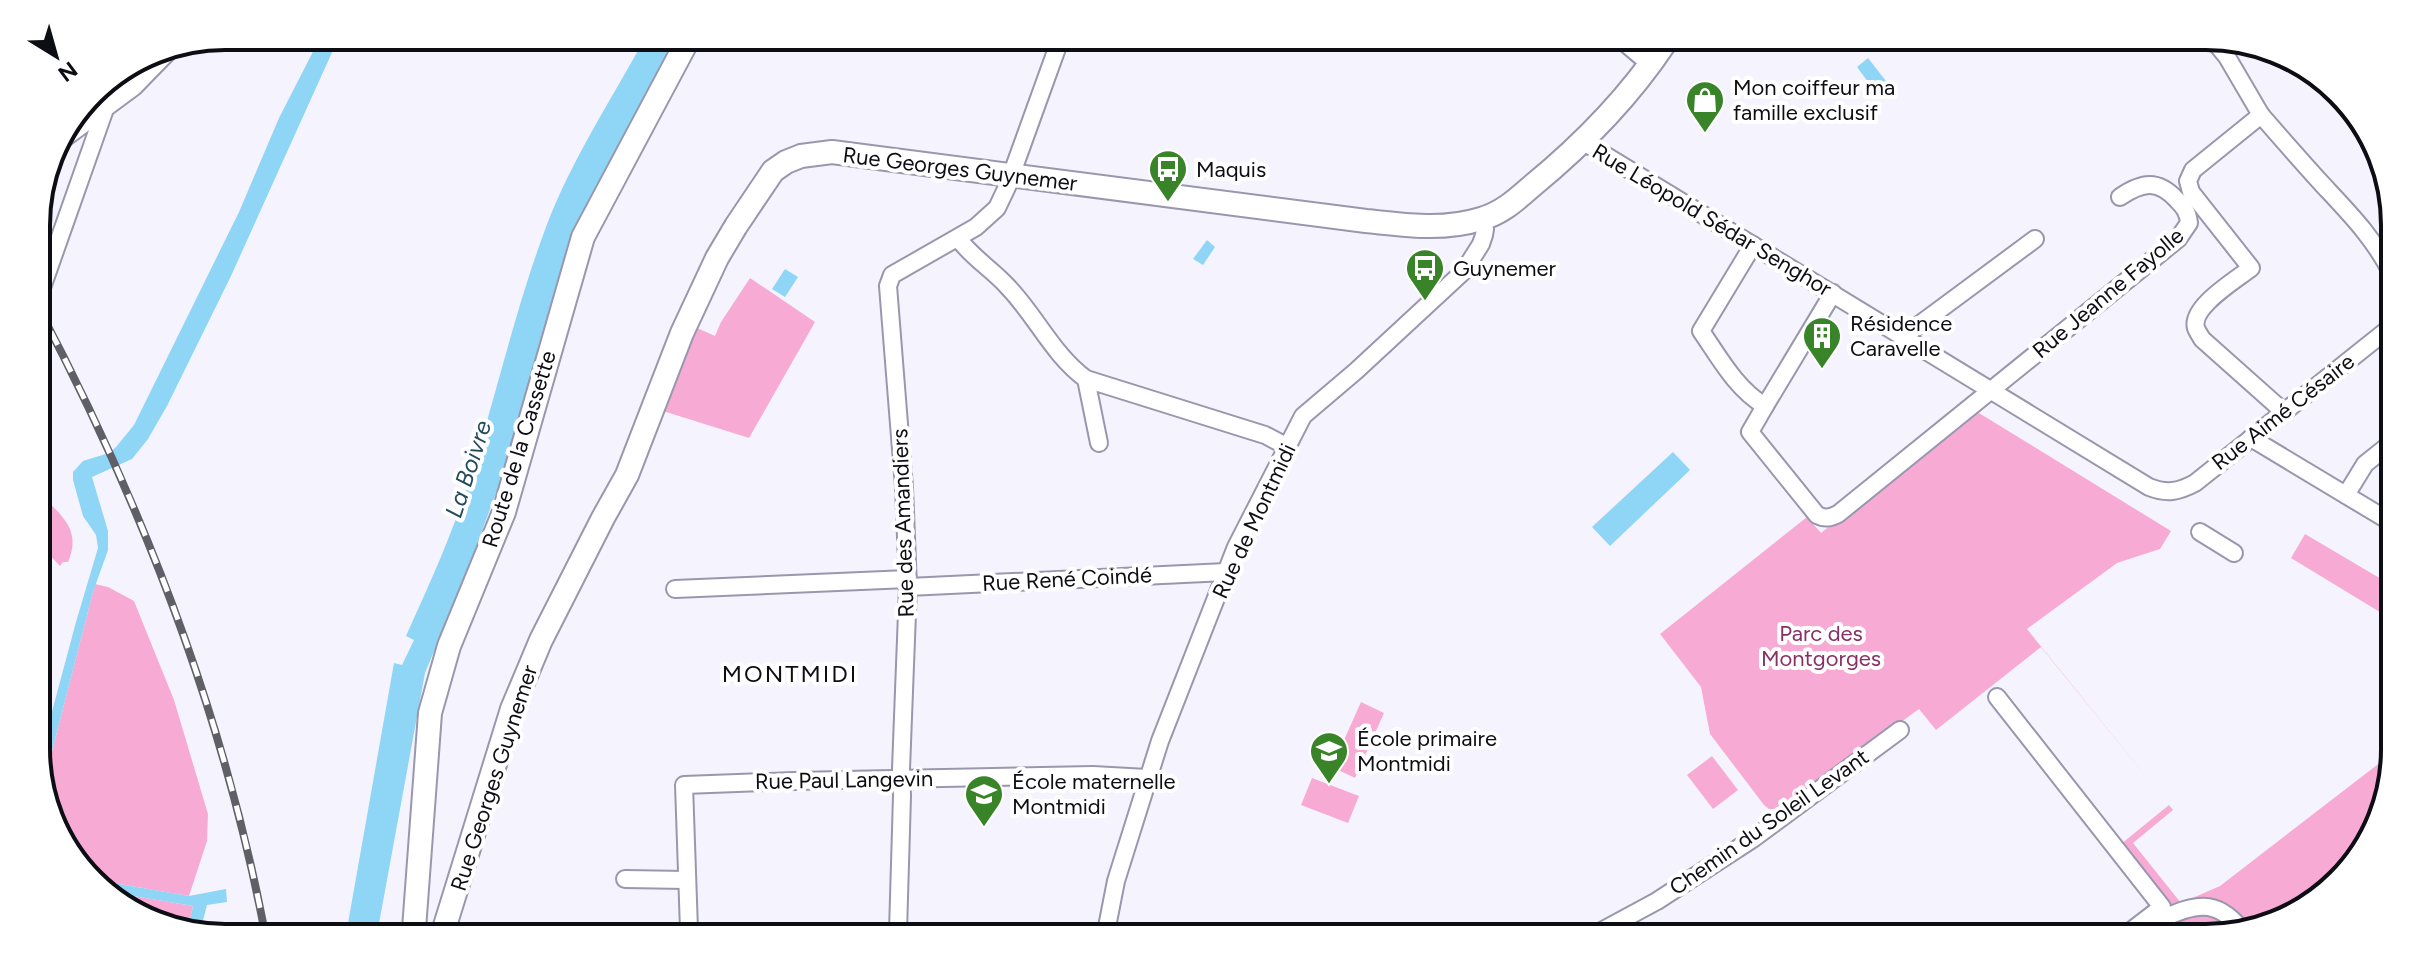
<svg xmlns="http://www.w3.org/2000/svg" width="2431" height="974" font-family="Figtree,sans-serif">
<rect width="100%" height="100%" fill="#f5f4fe"/>
<g fill="#f7abd4">
<polygon points="750,278 815,322 749,438 663,411 695,327 715,336 721,322"/>
<polygon points="1974,410 2171,531 2160,549 2117,563 2027,629 2173,810 2133,843 2181,903 2220,886 2386,758 2385,810 2321,899 2218,938 2149,937 2178,915 2121,844 2169,805 2041,647 1936,730 1919,709 1781,809 1769,809 1764,805 1710,734 1701,687 1660,634 1807,517 1821,533"/>
<path d="M38,491c20,23 45,36 30,71h-5l-3,4 -22,-23z"/>
<polygon points="2305,534 2388,583 2388,617 2291,558"/>
<polygon points="95,584 108,587 134,601 174,700 208,814 207,841 189,896 90,879 83,873 42,790"/>
<polygon points="1361,702 1384,713 1355,778 1332,767"/>
<polygon points="1712,756 1738,790 1713,809 1687,775"/>
<polygon points="1312,778 1359,796 1348,823 1301,805"/>
<polygon points="110,892 193,906 188,928 174,928 177,915 134,908"/>
</g>
<g fill="#8fd5f6">
<polygon points="321,36 339,37 231,276 167,406 148,439 132,459 92,477 108,531 108,550 93,592 42,790 40,786 39,760 76,622 98,548 96,535 83,516 73,480 73,472 83,461 109,453 116,447 134,425 239,212 279,118"/>
<path d="M645,38h34l-115,231 -66,219 -36,96 -37,89 -47,256h-31l47,-266 8,2 12,-25 -8,-4c24,-53 49,-108 66,-164 25,-81 44,-165 74,-245 25,-66 65,-127 99,-189z"/>
<polygon points="1868,58 1886,81 1874,90 1857,67"/>
<polygon points="1207,240 1215,247 1203,265 1193,259"/>
<polygon points="785,269 798,277 785,297 772,289"/>
<polygon points="1673,452 1690,470 1610,546 1592,527"/>
<polygon points="90,879 189,896 226,889 227,902 207,905 201,928 188,928 193,906 110,892"/>
</g>
<g fill="none" stroke-linecap="round" stroke-linejoin="round">
<defs>
<g id="street">
<polyline points="1625,43 1651,65"/>
<polyline points="2218,46 2227,57 2261,115"/>
<polyline points="101,82 96,100 105,109"/>
<path d="M1582,141l567,346c18,7 29,5 46,-4l197,-157"/>
<polyline points="54,146 134,87 174,46"/>
<path d="M958,238c13,19 34,31 50,49 28,29 45,68 78,92l179,56 23,12"/>
<path d="M1753,245l-52,86c18,26 35,58 64,75l68,-113"/>
<polyline points="37,302 105,109 133,63"/>
<polyline points="1904,336 2035,239"/>
<polyline points="1086,379 1099,443"/>
<path d="M1765,406l-15,26 67,83c8,4 13,3 21,-1l340,-275 11,-16c-1,-10 -4,-15 -12,-23 -19,-21 -35,-18 -57,-3"/>
<path d="M2284,412l-82,-73c-1,-2 -5,-8 -6,-11 -6,-21 40,-48 55,-60l-60,-76 -3,-11 5,-11 68,-55c20,23 41,47 62,70 27,29 51,53 69,89"/>
<polyline points="2251,438 2389,521"/>
<polyline points="2346,495 2365,464 2390,444"/>
<polyline points="2200,532 2234,553"/>
<polyline points="908,587 1226,572"/>
<polyline points="675,589 908,579"/>
<polyline points="1997,697 2162,907 2123,937"/>
<polyline points="625,879 686,880"/>
<path d="M2146,925c38,-14 64,-35 95,4"/>
<polyline points="689,930 684,785 794,781 1093,775 1147,778"/>
<polyline points="898,931 902,796 901,769 908,587 904,487 888,286 892,275 976,227 997,208 1007,187 1060,40"/>
<polyline points="1106,932 1116,881 1160,741 1236,547 1303,416 1356,371 1464,271 1481,244 1484,235 1485,229 1482,219"/>
<polyline points="1594,935 1657,901 1754,838 1900,730"/>
</g>
<g id="secondary">
<polyline points="414,929 430,713 449,646 504,512 583,237 689,38"/>
<path d="M444,929l68,-220 29,-69 62,-122 24,-43 55,-142 35,-75 19,-32 37,-55 13,-9 15,-6 31,-4 534,69c40,4 76,10 115,-2 21,-6 35,-19 51,-33 50,-41 97,-89 133,-143"/>
</g>
</defs>
<use href="#street" stroke="#9897ad" stroke-width="20"/>
<use href="#secondary" stroke="#9897ad" stroke-width="26"/>
<use href="#street" stroke="#fff" stroke-width="16"/>
<use href="#secondary" stroke="#fff" stroke-width="22"/>
<defs>
<path id="rail" d="M37,305c104,197 185,404 227,623"/>
</defs>
<use href="#rail" stroke="#5f5f67" stroke-width="8"/>
<use href="#rail" stroke="#fff" stroke-width="5" stroke-dasharray="15" stroke-linecap="butt"/>
</g>
<defs>
<symbol id="shop-pin" viewBox="-11 -11 22 30"><path d="M0 17L-7.5 6A9.5 9.5 0 1 1 7.5 6Z" fill="#398329" stroke="#fff"/><path d="M-5-2.5h2.3a2.7 3.5 0 0 1 5.4 0H5L5.5 6h-11ZM-1.5-2.5h3a1.5 2.3 0 0 0-3 0Z" fill="#fff"/></symbol>
<symbol id="bus-pin" viewBox="-11 -11 22 30"><path d="M0 17L-7.5 6A9.5 9.5 0 1 1 7.5 6Z" fill="#398329" stroke="#fff"/><path d="M-5-6H5V4H4V6H2V4H-2V6H-4V4H-5ZM-3.5-4V0h7V-4ZM-3.5 1.2v1.5H-2V1.2ZM2 1.2v1.5H3.5V1.2Z" fill="#fff"/></symbol>
<symbol id="building-pin" viewBox="-11 -11 22 30"><path d="M0 17L-7.5 6A9.5 9.5 0 1 1 7.5 6Z" fill="#398329" stroke="#fff"/><path d="M-4-6H4V6H1V3H-1V6H-4ZM-2.5-4.3h1.7v1.8h-1.7ZM.8-4.3h1.7v1.8H.8ZM-2.5-1h1.7V.8h-1.7ZM.8-1h1.7V.8H.8Z" fill="#fff"/></symbol>
<symbol id="school-pin" viewBox="-11 -11 22 30"><path d="M0 17L-7.5 6A9.5 9.5 0 1 1 7.5 6Z" fill="#398329" stroke="#fff"/><path d="M0-5L7-2L0 1L-7-2ZM-4 1L0 2.5L4 1V4Q0 6-4 4Z" fill="#fff"/></symbol>
</defs>
<g fill-rule="evenodd">
<use href="#shop-pin" x="1683" y="78" width="44" height="60"/>
<use href="#bus-pin" x="1146" y="147" width="44" height="60"/>
<use href="#bus-pin" x="1403" y="246" width="44" height="60"/>
<use href="#building-pin" x="1800" y="314" width="44" height="60"/>
<use href="#school-pin" x="1307" y="729" width="44" height="60"/>
<use href="#school-pin" x="962" y="772" width="44" height="60"/>
</g>
<g text-anchor="middle" dominant-baseline="central" stroke-width="8" stroke-linejoin="round" paint-order="stroke">
<g font-size="22" fill="#0d0d14" stroke="#fff" text-anchor="start">
<text x="1733" y="87">Mon coiffeur ma<tspan x="1733" dy="25">famille exclusif</tspan></text>
<text x="1196" y="169">Maquis</text>
<text x="1453" y="268">Guynemer</text>
<text x="1850" y="323">Résidence<tspan x="1850" dy="25">Caravelle</tspan></text>
<text x="1357" y="738">École primaire<tspan x="1357" dy="25">Montmidi</tspan></text>
<text x="1012" y="781">École maternelle<tspan x="1012" dy="25">Montmidi</tspan></text>
</g>
<g font-size="22" fill="#0d0d14" stroke="#fff">
<text transform="translate(960 169) rotate(7)">Rue Georges Guynemer</text>
<text transform="translate(1712 220) rotate(31)">Rue Léopold Sédar Senghor</text>
<text transform="translate(2108 293) rotate(-40)">Rue Jeanne Fayolle</text>
<text transform="translate(2283 412) rotate(-38)">Rue Aimé Césaire</text>
<text transform="translate(519 449) rotate(-73)">Route de la Cassette</text>
<text transform="translate(1254 521) rotate(-65)">Rue de Montmidi</text>
<text transform="translate(903 523) rotate(-92)">Rue des Amandiers</text>
<text transform="translate(1067 579) rotate(-3)">Rue René Coindé</text>
<text transform="translate(494 778) rotate(-72)">Rue Georges Guynemer</text>
<text transform="translate(844 780) rotate(-1)">Rue Paul Langevin</text>
<text transform="translate(1769 822) rotate(-35)">Chemin du Soleil Levant</text>
</g>
<g font-size="22" fill="#872f66" stroke="#fff">
<text x="1821" y="633">Parc des<tspan x="1821" dy="25">Montgorges</tspan></text>
</g>
<g font-size="24" font-style="italic" fill="#224b5c" stroke="#fff">
<text transform="translate(468 469) rotate(-72)">La Boivre</text>
</g>
<g font-size="24" letter-spacing="2" fill="#0d0d14" stroke="#fff">
<text x="790" y="673">MONTMIDI</text>
</g>
</g>
<path d="M0 0H2431V974H0ZM225 50H2206A175 175 0 0 1 2381 225V749A175 175 0 0 1 2206 924H225A175 175 0 0 1 50 749V225A175 175 0 0 1 225 50Z" fill="#fff" fill-rule="evenodd"/>
<path fill="none" stroke="#0d0d14" stroke-width="4" d="M225 50H2206A175 175 0 0 1 2381 225V749A175 175 0 0 1 2206 924H225A175 175 0 0 1 50 749V225A175 175 0 0 1 225 50Z"/>
<g transform="translate(56 56) rotate(143)" stroke="#ffffff" stroke-width="6" paint-order="stroke">
<path d="M0-6L14 30L0 20L-14 30Z" fill="#0d0d14"/>
<text y="-12" font-size="22" font-weight="bold" text-anchor="middle" fill="#0d0d14">N</text>
</g>
</svg>
